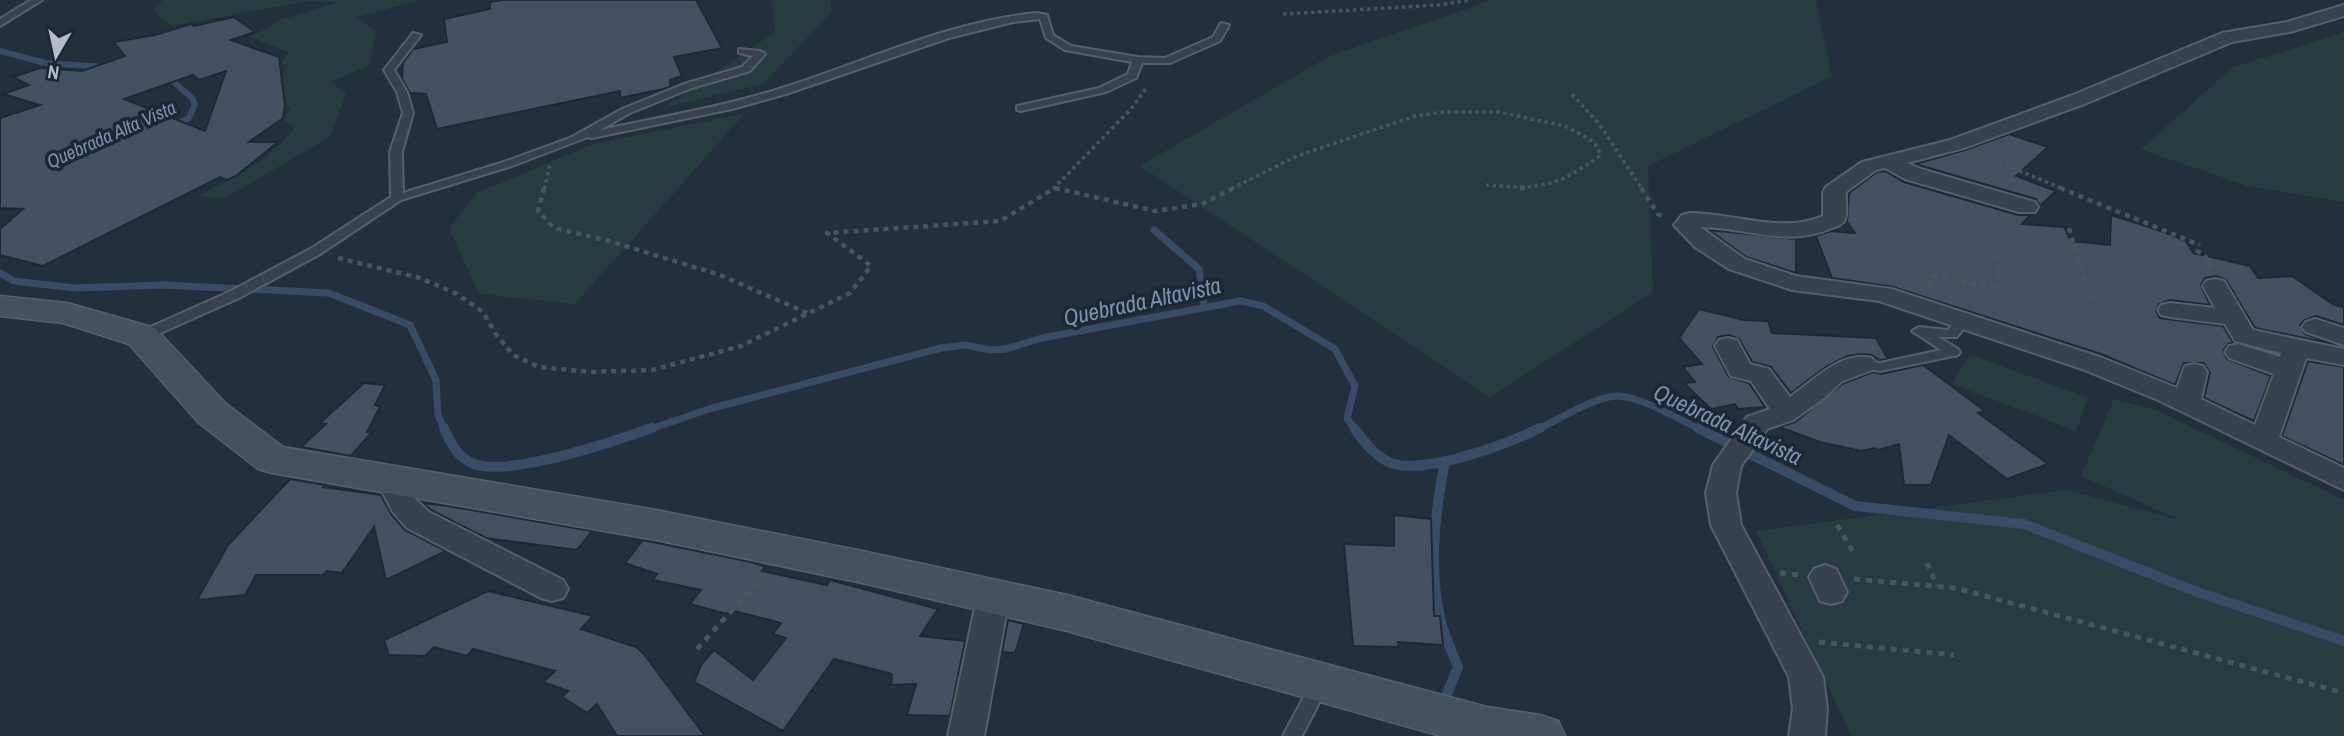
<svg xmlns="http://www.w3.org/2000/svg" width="2344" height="736" font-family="'Archivo Narrow',sans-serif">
<rect width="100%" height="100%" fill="#242f3e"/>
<g fill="#263c3f">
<path d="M163,0h259l-65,17 19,15 -7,33 -38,17 15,11 -15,43 -104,61h-31c39,-20 72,-35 99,-70l-12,-7 8,-12 -15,-6 10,-38 -11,2 15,-13 -40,-16 31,-17 56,-18 -29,-1 -136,25 -20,-16z"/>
<polygon points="772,0 830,0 832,12 763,84 663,108 775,32"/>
<polygon points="1492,0 1816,0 1832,76 1648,166 1653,292 1490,397 1140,166 1330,56"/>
<polygon points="2344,32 2344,202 2247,186 2141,149 2232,68"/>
<polygon points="745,113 575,304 479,294 449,228 477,193 594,144"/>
<polygon points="1969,354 2088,398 2076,431 1952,384"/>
<polygon points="2114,399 2158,411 2344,500 2344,736 1851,736 1756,531 2067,490 2180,520 2081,476"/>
</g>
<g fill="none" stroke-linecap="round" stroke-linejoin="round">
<g stroke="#394c67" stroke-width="6">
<polyline points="0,51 45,63 106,67"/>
<polyline points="167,76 192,98 195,104 189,118 172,127"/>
</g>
<g stroke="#394c67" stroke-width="7">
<polyline points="1154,230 1199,269 1204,306"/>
<polyline points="0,273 14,281 74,288 164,285 329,293 410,325 436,380 438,415 445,430"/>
<polyline points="647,430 709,409 941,348 966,345 990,350 1006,349 1042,338 1240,301 1263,306 1335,349 1355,386 1347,418 1355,430"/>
<path d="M1537,430c20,-10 57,-33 79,-34 21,-1 66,24 85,34"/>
</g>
<g stroke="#394c67" stroke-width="10">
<path d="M444,428c7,16 13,29 30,36 35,13 141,-23 178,-36"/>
<path d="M1354,428c10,14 23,31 40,36 36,9 113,-20 146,-36"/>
<polyline points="1698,428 1855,506 2024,524 2200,593 2344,641"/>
<path d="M1445,461c-10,52 -17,108 -4,161 4,15 11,30 17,45l-13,32"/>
</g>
</g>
<g fill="#455162" stroke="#1f2835" stroke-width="2" fill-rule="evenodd">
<polygon points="502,0 696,0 722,48 674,57 682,76 670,80 670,87 663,89 620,98 620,91 437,129 426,94 410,93 402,79 403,63 413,49 447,42 444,19 490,9 490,2"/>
<path d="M234,17l21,15 -24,8 48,17 6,49 -2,12 -34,24h29l-42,34 -9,4 -7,-3 -177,89 -43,-11v-26l23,-20 -23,-1v-90l40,-13 -37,-11 26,-9 -16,-8 27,-9 42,3 43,-15 -11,-14 41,-7 36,-11 3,2zM226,71l-21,60 -81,-32 69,-24 6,5z"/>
<polygon points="2009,134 2048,147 2016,176 2056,191 2040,206 2036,199 1915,164 1965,150"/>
<polygon points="1885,171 1904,182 2018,215 2031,215 2022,224 2064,227 2071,241 2110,245 2111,215 2164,232 2186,241 2193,253 2250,266 2258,278 2292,276 2334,305 2344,307 2344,325 2316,316 2305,320 2300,325 2305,334 2333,344 2255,328 2226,280 2216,276 2205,278 2201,285 2210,305 2170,300 2159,304 2156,311 2160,318 2223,326 2233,342 2227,345 2223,351 2227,359 2271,376 2254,421 2204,398 2210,373 2204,363 2184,363 2175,385 2101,354 1893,287 1832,278 1816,236 1830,231 1855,233 1847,222 1849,193 1877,172"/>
<polygon points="1709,230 1796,239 1796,273 1746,257"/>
<polygon points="1699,309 1744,320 1768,321 1772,333 1876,338 1888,359 1880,360 1872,355 1861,354 1848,356 1827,366 1791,393 1771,367 1752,362 1739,339 1729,335 1718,337 1713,347 1729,377 1749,383 1765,407 1738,409 1735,404 1711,409 1684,383 1695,382 1683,367 1702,364 1679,338"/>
<polygon points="2308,361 2344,367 2344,465 2282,436"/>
<polygon points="1923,365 1985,411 1978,413 2048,464 2007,479 1949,435 1931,485 1904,485 1899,444 1878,450 1875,448 1861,451 1820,442 1779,427 1795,422 1842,384 1873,372 1881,374"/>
<polygon points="364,383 385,385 375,405 380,407 367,432 372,432 351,456 301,447 326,424 320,423"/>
<polygon points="290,479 325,485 323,487 381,495 391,514 405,530 446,551 386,580 374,527 342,573 327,571 323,575 256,575 245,595 197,600 228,545"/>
<polygon points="423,503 448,506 592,531 577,550 486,538 431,510"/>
<polygon points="1394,515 1431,519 1434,616 1440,616 1443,645 1398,642 1399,647 1353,646 1344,544 1394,546"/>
<polygon points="643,540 751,562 766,567 762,571 827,585 830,580 938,609 920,636 965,641 950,716 907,715 916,684 891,685 892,674 834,659 783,731 694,682 701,665 714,650 753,680 786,638 773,634 781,623 730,610 727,614 690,604 701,590 653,580 657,574 625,563"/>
<polygon points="488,591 593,616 581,629 636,647 643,653 705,736 617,736 597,704 587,713 562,697 568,691 543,682 555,671 473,649 467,656 434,647 425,656 389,655 384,640"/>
<polygon points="1008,620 1024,624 1015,653 1002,652"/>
</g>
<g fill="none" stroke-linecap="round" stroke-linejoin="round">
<defs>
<g id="lane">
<polygon points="31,0 42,0 0,26 0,19"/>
<path d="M1037,13l10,2 6,20 18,11 67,11 27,1 48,-21 8,-14 8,2 -9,16 -50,22h-28l-6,15 -30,14 -85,19 -4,-1v-4l82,-18 29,-14 4,-12 -67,-12 -19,-12 -6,-19 -27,3 -64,16 -163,56 -54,15 -140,29 -4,-1 -76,29 -111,34 -81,54 -81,44 -92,41 -5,1 -7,-4 2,-3 92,-41 83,-44 79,-51 -1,-45 13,-39 -6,-21 -13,-22 29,-37 8,2 -27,35 13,22 6,21 -11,39 1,41 101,-31 66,-24 52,-29 62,-25 58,-17 11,-11 -14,-3v-4l21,2 5,3 -15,17 -58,17 -62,25 -30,17c61,-13 122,-23 182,-42 83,-26 167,-67 255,-75z"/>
<polygon points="1963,316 1970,320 1957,337 1938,337 1958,349 1960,352 1958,355 1880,371 1858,367 1856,364 1863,360 1880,363 1941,350 1912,331 1919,327 1948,330 1958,317"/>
<polygon points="1319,678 1325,680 1328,685 1302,736 1283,736 1313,680"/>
</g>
<g id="street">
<path d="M2344,5v11l-54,16 -58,10 -145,61 -123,45 -57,15 14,6 114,33 3,5 -3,5h-16l-114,-33 -20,-11 -9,2 -30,22c-1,8 2,19 -1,27 -2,6 -8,7 -13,9 -43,20 -88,-1 -132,-1l45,32 51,17 96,13 208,68 77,31 8,-22 9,-2 9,2 4,6 -6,27 54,26 19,-51 -45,-16 -4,-6 4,-6 9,-2 42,13 1,-4 -46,-12 -10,-17 -55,-7 -9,-2 -3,-5 3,-5 9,-2 45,5 -12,-22 3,-5 9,-2 9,2 29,49 91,19v16l-38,-7 -27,79 65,31v22l-186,-90 -76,-31 -203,-68 -87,-11 -63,-21 -34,-22 -21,-22 8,-10 8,-2c43,0 91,21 133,3v-24l3,-5 36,-25 88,-22 123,-45 149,-62 65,-11z"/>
<polygon points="2315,319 2344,328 2344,345 2306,332 2302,327 2306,322"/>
<path d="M1728,338l9,2 13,24 19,5 21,28c23,-16 51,-47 82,-39l4,6 -4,6 -31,12 -17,16 -31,22 -26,9 -26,37 -5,27 5,32 82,152 4,32 -2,27h-36l4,-27 -4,-32 -78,-152 -5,-32 7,-28 34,-48 23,-8 -19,-28 -20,-5 -16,-30 4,-6z"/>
<polygon points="391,470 401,473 415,499 429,512 563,580 568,589 563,598 552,601 541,598 407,528 393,512 376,480 381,473"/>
<polygon points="1825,565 1836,569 1847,592 1842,601 1831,604 1820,601 1809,577 1814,569"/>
<polygon points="993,586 1004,589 1009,598 984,736 948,736 977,598 982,589"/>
</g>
<polygon id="secondary" points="0,296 67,303 155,328 226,404 283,447 656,510 867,552 1067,595 1487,707 1540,715 1558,721 1565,736 1441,736 1067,631 867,584 656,540 272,473 258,469 198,422 129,344 63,323 0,316"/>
</defs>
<use href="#lane" stroke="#565f6c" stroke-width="4"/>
<use href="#street" stroke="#565f6c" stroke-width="4"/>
<use href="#secondary" stroke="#565f6c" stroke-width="3"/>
<g stroke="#44595c" stroke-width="3.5" stroke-dasharray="3.5 3.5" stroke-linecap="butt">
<polyline points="1283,14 1439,5 1470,0"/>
<polyline points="1572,94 1600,125 1642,189"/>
<polyline points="1980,155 2064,189"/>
<polyline points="1055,188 1061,189"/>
<polyline points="544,189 550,166"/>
<polyline points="1053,189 1131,109 1147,87"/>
<path d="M1231,189l66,-33 118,-40 29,-4h55l66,14 29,16 7,13c-44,32 -61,35 -115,30"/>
</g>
<g stroke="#44595c" stroke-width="4.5" stroke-dasharray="5 5" stroke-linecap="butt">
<polyline points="544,188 538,211 554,228 609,241 720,275 807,313"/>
<polyline points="1055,188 1155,211 1202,204 1234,188"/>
<polyline points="1520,188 1525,188"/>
<polyline points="1641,188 1658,214 1664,218"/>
<polyline points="2060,188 2200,245"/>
<polyline points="2069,228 2080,268 2095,304"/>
<polyline points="2196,251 2204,254 2212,269"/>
<polyline points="338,258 420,278 457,294 483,312 495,333 513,355 539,367 591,372 652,370 741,346 850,293 871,266 827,233 1000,221 1055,188"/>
<polyline points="1929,287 1934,276 2001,289 1997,249"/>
</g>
<g stroke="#44595c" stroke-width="5" stroke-dasharray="6 6" stroke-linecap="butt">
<polyline points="1837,525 1855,555"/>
<polyline points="1927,563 1937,586"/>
<polyline points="1780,573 1800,575"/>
<polyline points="1854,579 1956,588 2344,693"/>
<polyline points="1819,642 1954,655"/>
<polyline points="697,649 763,576"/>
</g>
<use href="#lane" fill="#38414e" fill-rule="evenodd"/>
<use href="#street" fill="#38414e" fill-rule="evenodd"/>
<use href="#secondary" fill="#465061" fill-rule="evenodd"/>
</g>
<g text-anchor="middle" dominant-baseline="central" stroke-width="7" stroke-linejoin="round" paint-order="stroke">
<g font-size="19" font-style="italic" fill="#7c92b1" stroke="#1d2633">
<text transform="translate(111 134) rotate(-24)">Quebrada Alta Vista</text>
</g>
<g font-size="23" font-style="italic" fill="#7c92b1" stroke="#1d2633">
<text transform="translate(1142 301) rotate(-12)">Quebrada Altavista</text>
<text transform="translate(1728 424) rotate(25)">Quebrada Altavista</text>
</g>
</g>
<g transform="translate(56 56) rotate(189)" stroke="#1d2633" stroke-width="5" paint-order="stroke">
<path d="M0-5L12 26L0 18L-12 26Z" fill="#b4bcc9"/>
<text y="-10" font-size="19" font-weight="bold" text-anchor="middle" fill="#b4bcc9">N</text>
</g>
</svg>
